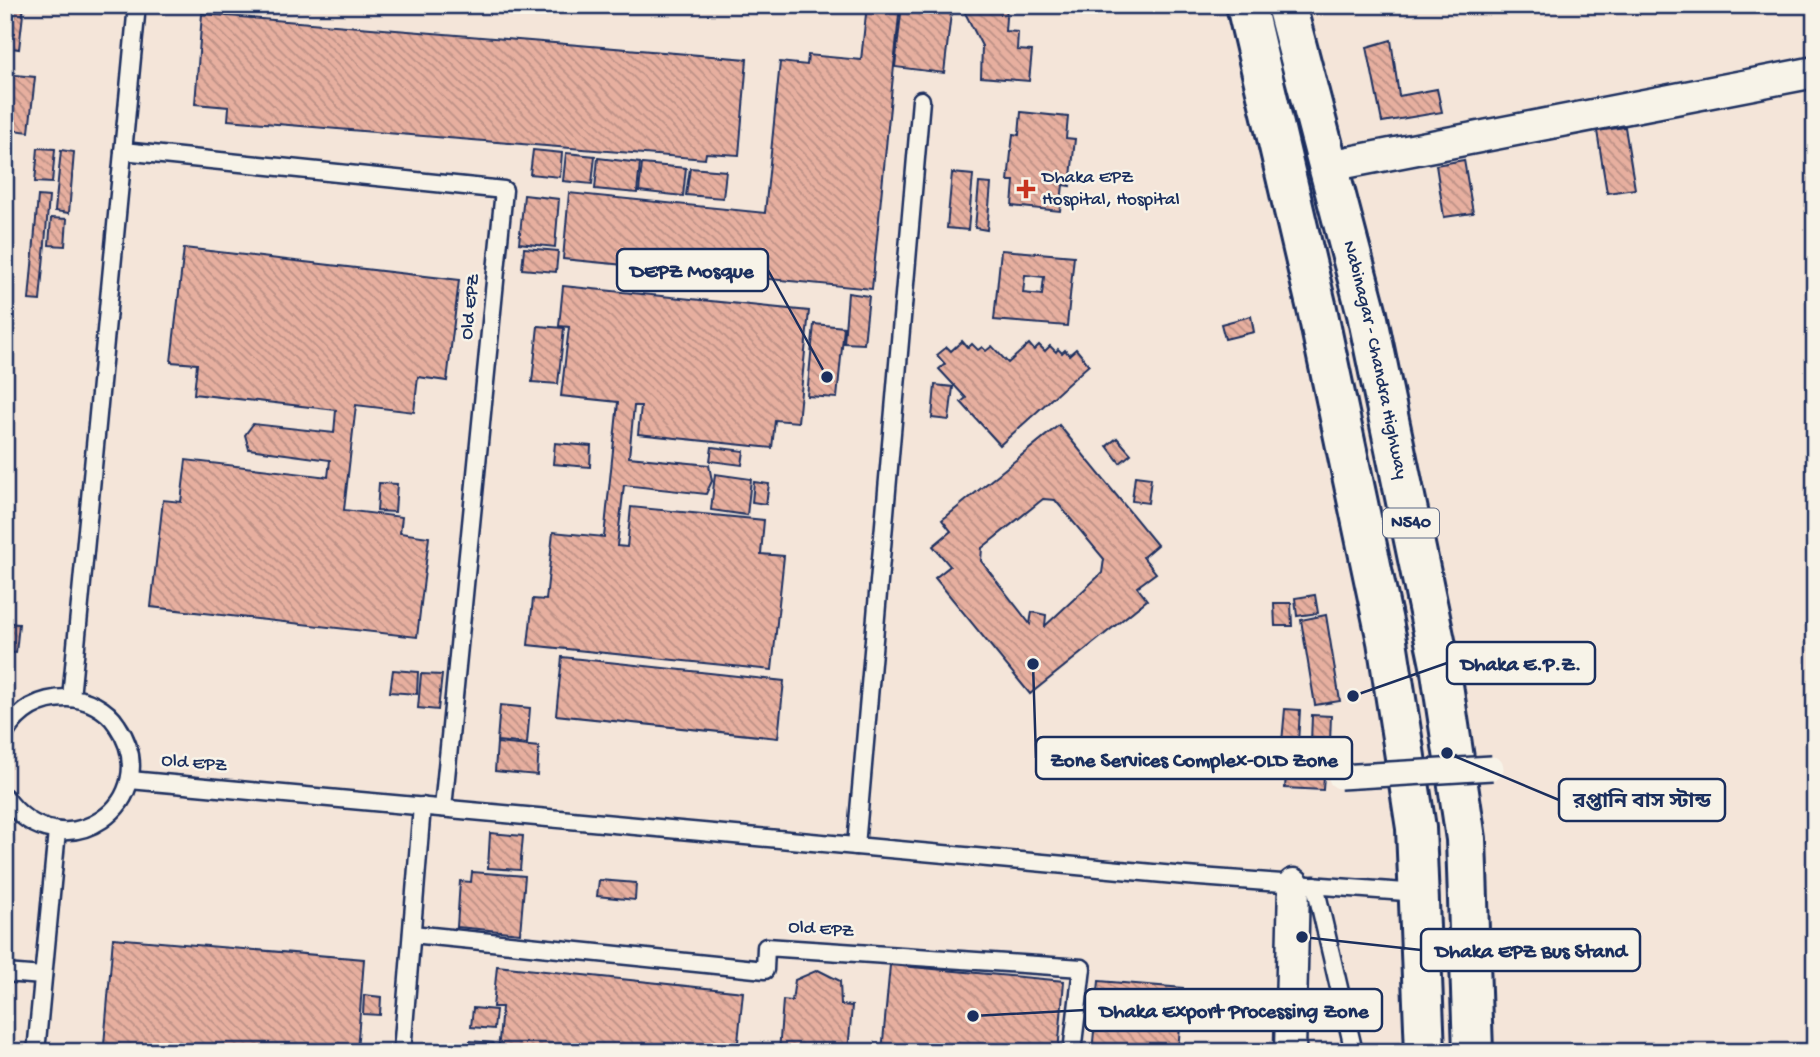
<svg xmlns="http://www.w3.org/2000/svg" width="1820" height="1057" font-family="'Gochi Hand','Noto Sans Bengali',sans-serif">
<defs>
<pattern id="building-back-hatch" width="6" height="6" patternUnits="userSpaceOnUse" patternTransform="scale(1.75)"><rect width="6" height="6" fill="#e7af9f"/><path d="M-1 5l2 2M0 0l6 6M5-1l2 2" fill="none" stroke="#ba8f85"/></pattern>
</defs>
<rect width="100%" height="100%" fill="#f4e5d9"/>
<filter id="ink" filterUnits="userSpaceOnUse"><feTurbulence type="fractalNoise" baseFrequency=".0143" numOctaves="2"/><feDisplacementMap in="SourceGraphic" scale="14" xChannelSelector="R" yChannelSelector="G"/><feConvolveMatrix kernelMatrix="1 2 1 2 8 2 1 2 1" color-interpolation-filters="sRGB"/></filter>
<g filter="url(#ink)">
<g fill="url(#building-back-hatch)" stroke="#1b2f5e" stroke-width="2" fill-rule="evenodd">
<polygon points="5,5 24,5 19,49 5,47"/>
<polygon points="867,5 900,5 872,289 563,259 569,193 765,213 780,62 807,65 808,55 861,60"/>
<polygon points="902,5 952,5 944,73 895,67"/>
<polygon points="961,5 1007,5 1005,31 1018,32 1017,50 1032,51 1029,81 981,77 982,46"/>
<polygon points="202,14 747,59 739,155 706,153 705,159 228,120 229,107 195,104"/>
<polygon points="1391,40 1399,96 1437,89 1442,112 1382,122 1367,47"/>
<polygon points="5,74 35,77 29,132 5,129"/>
<polygon points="1021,112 1068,117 1066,138 1075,139 1070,186 1063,185 1060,211 1012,206 1014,181 1008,181 1013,134 1019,135"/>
<polygon points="1625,127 1635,189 1607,193 1597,131"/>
<polygon points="5,137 14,138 5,223"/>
<polygon points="38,148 55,149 52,183 35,182"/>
<polygon points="61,150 74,152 69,213 55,211"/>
<polygon points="533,150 562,153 560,177 530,174"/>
<polygon points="566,153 595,156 592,184 563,181"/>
<polygon points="598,158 640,163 637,193 595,189"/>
<polygon points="1464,160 1473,213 1444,217 1436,165"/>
<polygon points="642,164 686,168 683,196 639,191"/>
<polygon points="690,168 726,171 723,198 686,195"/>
<polygon points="952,173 973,175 968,230 947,228"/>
<polygon points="979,183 991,184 987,230 975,228"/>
<polygon points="524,195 559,199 555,247 519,243"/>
<polygon points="38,196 49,197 40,301 29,300"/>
<polygon points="51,218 67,219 65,246 49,245"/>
<polygon points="184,248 459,280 447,381 418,377 414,412 356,405 344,510 402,517 400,533 429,537 417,637 151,607 163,500 181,502 186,460 328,477 330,460 249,449 245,435 253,424 334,433 336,410 194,394 197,364 171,362"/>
<polygon points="524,248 558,251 556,272 522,269"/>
<path d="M1001,250l73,6 -7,70 -73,-6zM1025,275l19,2 -2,18 -19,-2z"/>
<polygon points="563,286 809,311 798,422 775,420 772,448 638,434 641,406 634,406 629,457 709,465 712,481 706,494 624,485 617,546 627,547 631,507 764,520 761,554 784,556 772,670 528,645 533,599 546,600 553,532 604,537 618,402 561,396 569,327 559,326"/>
<polygon points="848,293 869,296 864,344 844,343"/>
<polygon points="1251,316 1254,332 1225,339 1221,324"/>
<polygon points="814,324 844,327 837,398 807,396"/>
<polygon points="538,326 564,328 558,384 532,382"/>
<polygon points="962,341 968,348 972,344 978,350 982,347 986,351 992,346 1008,363 1029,344 1034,350 1039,345 1045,351 1050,346 1056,352 1058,349 1062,353 1065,350 1069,355 1076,349 1089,365 1000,445 961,402 966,398 939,369 945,364 937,355 947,347 951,351"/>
<polygon points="935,385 953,387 949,420 932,418"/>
<path d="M1059,425l98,120 -14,12 13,16 -19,14 10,13 -117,94 -95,-116 15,-12 -17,-20 18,-15 -9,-11zM1043,499l12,1 49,59 -2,14 -57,53 1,-11 -14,-3 -2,12 -49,-63 1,-13z"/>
<polygon points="1117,438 1131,454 1120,463 1107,446"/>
<polygon points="555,443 591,446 590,467 553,464"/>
<polygon points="712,447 744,451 742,465 710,461"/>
<polygon points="715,474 751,479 747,515 711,510"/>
<polygon points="1135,476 1151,478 1148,503 1132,501"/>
<polygon points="754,482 769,484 766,504 752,502"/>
<polygon points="379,483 397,484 395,512 377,511"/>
<polygon points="1315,595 1318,613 1297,616 1295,598"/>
<polygon points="1274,603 1291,603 1292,626 1275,626"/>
<polygon points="1326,615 1340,701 1315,705 1301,620"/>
<polygon points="5,623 19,624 16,653 5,652"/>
<polygon points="562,657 784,681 778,738 556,715"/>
<polygon points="393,670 418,672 417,694 390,692"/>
<polygon points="421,674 442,675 438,710 418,708"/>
<polygon points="500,705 530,708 527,744 497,741"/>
<polygon points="1285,709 1300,710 1298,743 1282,742"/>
<polygon points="1312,715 1331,716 1330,743 1311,743"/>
<polygon points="497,743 539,747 537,775 495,771"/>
<polygon points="1288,746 1326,748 1323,790 1285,788"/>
<polygon points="490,833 523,836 520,870 488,868"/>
<polygon points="472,872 525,876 520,933 457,927 460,881 471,882"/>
<polygon points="599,880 636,883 635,900 597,896"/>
<polygon points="113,938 364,959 357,1052 133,1052 133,1048 104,1045"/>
<polygon points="890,965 1064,981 1058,1052 882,1052"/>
<polygon points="497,966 743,992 737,1052 498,1052 502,1007 493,1007"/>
<polygon points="818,970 840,981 841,1005 852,1006 848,1052 779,1052 783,1000 792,1001 795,980"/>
<polygon points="1099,981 1183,988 1178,1052 1092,1052"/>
<polygon points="364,995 381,997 380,1015 363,1014"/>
<polygon points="473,1008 496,1010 494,1029 471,1027"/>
<polygon points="470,1041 493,1043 492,1052 469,1052"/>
</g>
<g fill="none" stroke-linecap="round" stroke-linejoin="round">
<defs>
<g id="service">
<polyline points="123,151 504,190 443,808"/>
<polyline points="71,698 137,5"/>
<path d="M5,733c14,-23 35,-35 62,-35 19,0 40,11 50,27 52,76 -55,152 -112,72"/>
<polyline points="130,780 1186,876 1419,893"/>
<polyline points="856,846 921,100"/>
<polyline points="1315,885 1354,1052"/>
<polyline points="412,934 765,970 766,947 1082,968 1072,1052"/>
<polyline points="5,973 43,976"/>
<polyline points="36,1052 57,831"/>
<polyline points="402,1052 422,806"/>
</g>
<g id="minor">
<polyline points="1329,166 1815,72"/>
<polyline points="1290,1052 1294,884"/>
</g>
<g id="trunk">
<polyline points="1246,5 1317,309 1387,641 1416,828 1425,1052"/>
<path id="s1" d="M1286,5l81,309 73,351 26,174 7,213"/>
</g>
</defs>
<use href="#service" stroke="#1b2f5e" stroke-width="21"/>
<use href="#minor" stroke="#1b2f5e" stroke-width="35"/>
<use href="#trunk" stroke="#1b2f5e" stroke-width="44"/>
<use href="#service" stroke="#f7f3e8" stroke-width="16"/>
<use href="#minor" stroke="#f7f3e8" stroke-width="30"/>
<use href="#trunk" stroke="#f7f3e8" stroke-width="38"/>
<defs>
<polyline id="pedestrian-bridge" points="1340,777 1492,768"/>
</defs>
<use href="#pedestrian-bridge" stroke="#1b2f5e" stroke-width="28" stroke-linecap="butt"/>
<use href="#pedestrian-bridge" stroke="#f7f3e8" stroke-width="23"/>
</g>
</g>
<path fill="#c8321e" stroke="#f7f3e8" stroke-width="2.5" d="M1022.5 178.5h7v7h7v7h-7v7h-7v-7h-7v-7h7z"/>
<g text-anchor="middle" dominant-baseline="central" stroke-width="5" stroke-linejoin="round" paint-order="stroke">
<rect fill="#f7f3e8" stroke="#5d6a87" stroke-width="2" x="1383" y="508.5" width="56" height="29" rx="5"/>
<g font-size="18" font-weight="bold" fill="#1b2f5e">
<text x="1411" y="523">N540</text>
</g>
<g font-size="19" fill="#1b2f5e" stroke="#f7f3e8" text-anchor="start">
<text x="1042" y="178">Dhaka EPZ<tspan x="1042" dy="22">Hospital, Hospital</tspan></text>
</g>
<g font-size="19" fill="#1b2f5e" stroke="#f7f3e8">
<text transform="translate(471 307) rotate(-84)">Old EPZ</text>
<text stroke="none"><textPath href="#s1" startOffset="366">Nabinagar - Chandra Highway</textPath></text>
<text transform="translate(194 764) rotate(5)">Old EPZ</text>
<text transform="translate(821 930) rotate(4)">Old EPZ</text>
</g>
</g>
<path fill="none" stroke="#1b2f5e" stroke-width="2.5" d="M827 377L768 270M1353 696L1447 663M1033 664L1036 758M1447 753L1559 800M1302 937L1421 950M973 1016L1085 1010"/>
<g fill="#1b2f5e" stroke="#f7f3e8" stroke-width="2.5">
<circle cx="827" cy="377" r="7"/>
<circle cx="1353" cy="696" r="7"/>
<circle cx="1033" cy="664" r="7"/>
<circle cx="1447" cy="753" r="7"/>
<circle cx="1302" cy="937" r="7"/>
<circle cx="973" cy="1016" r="7"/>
</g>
<g fill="#f7f3e8" stroke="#1b2f5e" stroke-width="2.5">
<rect x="617" y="249" width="151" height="42" rx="7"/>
<rect x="1447" y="642" width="148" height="42" rx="7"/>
<rect x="1036" y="737" width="316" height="42" rx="7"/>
<rect x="1559" y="779" width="166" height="42" rx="7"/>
<rect x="1421" y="929" width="219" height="42" rx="7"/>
<rect x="1085" y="989" width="297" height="42" rx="7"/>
</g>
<g font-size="21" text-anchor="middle" font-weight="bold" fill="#1b2f5e">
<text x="692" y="277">DEPZ Mosque</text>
<text x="1521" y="670">Dhaka E.P.Z.</text>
<text x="1194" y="766">Zone Services Complex-OLD Zone</text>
<text x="1642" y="807">রপ্তানি বাস স্টান্ড</text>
<text x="1531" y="957">Dhaka EPZ Bus Stand</text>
<text x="1234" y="1017">Dhaka Export Processing Zone</text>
</g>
<rect width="1820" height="1057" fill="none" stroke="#f7f3e8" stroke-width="28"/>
<rect x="14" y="14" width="1792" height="1029" fill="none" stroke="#1b2f5e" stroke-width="2.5" filter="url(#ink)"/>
</svg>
